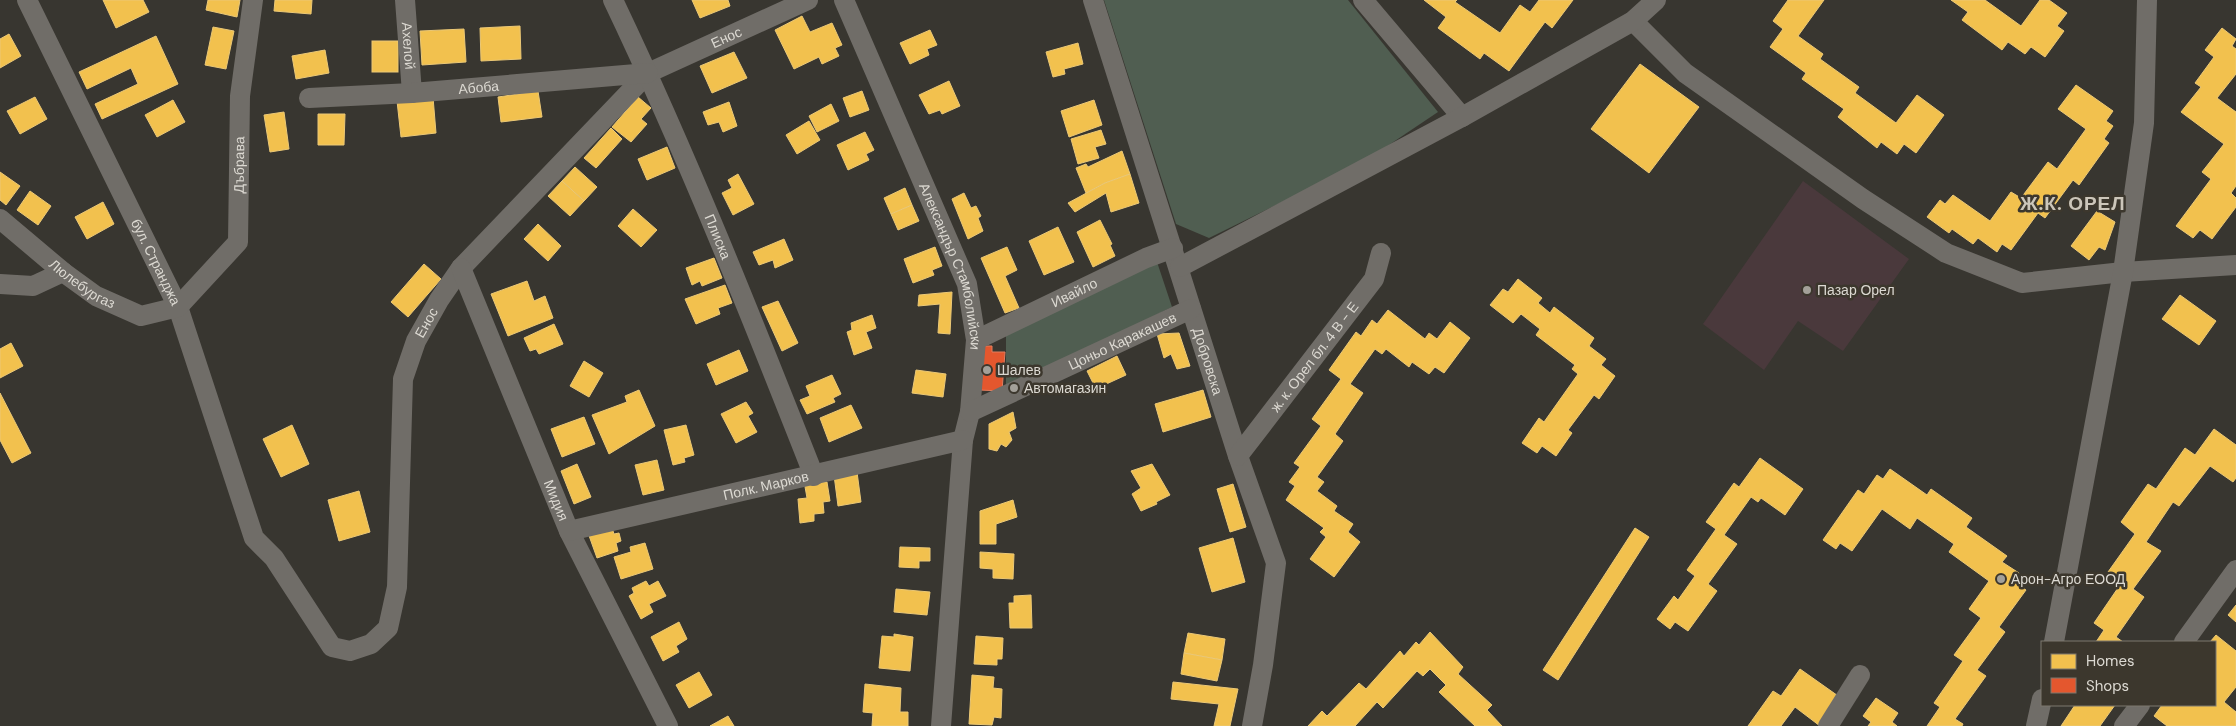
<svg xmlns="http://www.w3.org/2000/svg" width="2236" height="726" font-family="'DM Sans',sans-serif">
<rect width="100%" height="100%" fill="#383630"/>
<polygon fill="#4a393c" points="1803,181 1909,259 1843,351 1798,321 1764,370 1703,324"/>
<g fill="#505e51">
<polygon points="1104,0 1348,0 1438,112 1362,163 1209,238 1176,224"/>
<polygon points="1156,259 1172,307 1006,389 1006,333"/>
</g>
<g fill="#f2c14e" stroke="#ebc876">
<polygon points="103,0 143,0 149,12 116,28"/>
<polygon points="208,0 240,0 237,17 206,10"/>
<polygon points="275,0 312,0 311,14 274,11"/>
<polygon points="692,0 728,0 730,6 700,18"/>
<polygon points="1424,0 1457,0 1455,2 1500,33 1520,5 1530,12 1539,0 1573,0 1552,28 1545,22 1509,71 1484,53 1480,59 1438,28 1446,17"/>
<polygon points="1788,0 1824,0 1798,36 1823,54 1820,59 1859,87 1855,93 1896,123 1917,95 1944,115 1916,153 1904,144 1897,154 1881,142 1877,148 1838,117 1844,109 1802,79 1806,73 1770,47 1783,29 1773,21"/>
<polygon points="1951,0 1985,0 2021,26 2040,0 2049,0 2067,13 2057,26 2064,31 2045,57 2031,47 2025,54 2008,42 2002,50 1962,20 1968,12"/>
<polygon points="802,16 810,32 832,23 842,45 835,48 839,56 822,64 819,57 794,69 775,30"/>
<polygon points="520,26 521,59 481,61 480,28"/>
<polygon points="213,27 234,31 226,69 205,65"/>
<polygon points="2222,28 2236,39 2232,46 2236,49 2236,74 2217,98 2236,112 2236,186 2231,193 2236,198 2236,207 2212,239 2200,230 2193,238 2176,226 2211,179 2202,172 2224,144 2181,112 2201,87 2195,83 2214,57 2205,50"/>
<polygon points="464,29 466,62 422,65 420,31"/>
<polygon points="930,30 937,45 927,49 929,55 910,64 900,43"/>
<polygon points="9,34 21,56 0,68 0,39"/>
<polygon points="156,36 178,84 102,119 95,104 138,84 131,68 87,89 79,72"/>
<rect x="372" y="41" width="26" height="31"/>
<polygon points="1078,43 1083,64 1064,69 1065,74 1053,77 1046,52"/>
<polygon points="325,50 329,73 296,79 292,56"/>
<polygon points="734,52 747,78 712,93 700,66"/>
<polygon points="1640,64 1699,107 1649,173 1591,129"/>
<polygon points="949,81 960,106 942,114 940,110 929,114 919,95"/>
<polygon points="2076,85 2113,111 2106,121 2113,126 2104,139 2109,143 2079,185 2073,180 2045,218 2038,213 2011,250 2002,244 1997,252 1978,238 1973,244 1952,229 1949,233 1927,217 1940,200 1945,204 1953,195 1990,221 2011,192 2021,198 2048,162 2057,169 2086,129 2058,109"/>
<polygon points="538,91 542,117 501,122 498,97"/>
<polygon points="862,91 869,110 850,117 843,98"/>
<polygon points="35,97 47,119 20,134 7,111"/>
<polygon points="433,97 436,133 401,137 397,101"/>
<polygon points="638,97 651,108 641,119 647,124 631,142 612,127"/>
<polygon points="173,100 185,122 157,137 145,115"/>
<polygon points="1094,100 1102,125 1069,137 1061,111"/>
<polygon points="729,102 737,126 723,132 719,122 708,125 703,112"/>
<polygon points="831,104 839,121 817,132 809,116"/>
<polygon points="284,112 289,149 270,152 264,115"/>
<polygon points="318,114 345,114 344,145 318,145"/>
<polygon points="809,121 820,140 797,154 786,135"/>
<polygon points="611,128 622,139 596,168 584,158"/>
<polygon points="1101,130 1106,144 1095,147 1099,158 1078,164 1071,139"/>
<polygon points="865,132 874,150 866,154 869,160 848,170 837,145"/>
<polygon points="667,147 675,168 647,180 638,159"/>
<polygon points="1122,151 1130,174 1105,183 1086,193 1076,168 1086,164 1088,167"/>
<polygon points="575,167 597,187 584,201 562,181"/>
<polygon points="0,172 20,186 6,205 0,200"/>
<polygon points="738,174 754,204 733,215 722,193 732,188 728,180"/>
<polygon points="1130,174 1139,203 1111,212 1106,193 1075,212 1068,203 1105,183"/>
<polygon points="562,181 584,201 570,216 548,196"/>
<polygon points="905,188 912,205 891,214 884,198"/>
<polygon points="30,191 51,206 38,225 17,210"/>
<polygon points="964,193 971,208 976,206 981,216 978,218 983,231 968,239 952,199"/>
<polygon points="103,202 114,224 87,239 75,217"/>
<polygon points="912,205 919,221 898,230 891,214"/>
<polygon points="633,209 657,230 641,247 618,226"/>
<polygon points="2097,211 2115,222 2105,250 2099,247 2089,260 2071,246"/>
<polygon points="1100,220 1112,244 1110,245 1115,256 1093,267 1077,232"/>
<polygon points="538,224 561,246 548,261 524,239"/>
<polygon points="1058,227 1074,262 1044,275 1029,241"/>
<polygon points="784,239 793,260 775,268 773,260 759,265 753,252"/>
<polygon points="935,247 942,266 932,270 934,275 913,283 904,259"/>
<polygon points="1007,247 1017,270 1005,276 1019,308 1005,313 981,258"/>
<polygon points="714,258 722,278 702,286 700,281 692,285 686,268"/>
<polygon points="424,264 441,279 408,317 391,302"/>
<polygon points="1518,279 1542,298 1538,303 1550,313 1554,307 1594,338 1589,346 1606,359 1601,365 1615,376 1599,399 1594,395 1568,430 1572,433 1556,456 1542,446 1537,453 1522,443 1539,418 1544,422 1578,374 1572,369 1575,365 1536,335 1540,329 1521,314 1513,323 1490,305 1503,289 1508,292"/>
<polygon points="527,281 534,301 545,296 553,318 508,336 491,294"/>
<polygon points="725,285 732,303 718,308 720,314 696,324 685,299"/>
<polygon points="952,292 950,334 938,333 940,304 918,306 919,295"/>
<polygon points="2180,295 2216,321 2199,345 2162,319"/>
<polygon points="778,301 798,343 782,351 762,307"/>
<polygon points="1388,310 1425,339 1429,333 1437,339 1450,322 1470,338 1444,373 1435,367 1429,374 1412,362 1409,367 1386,349 1382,354 1375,349 1350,384 1363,393 1335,434 1343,441 1317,477 1324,482 1317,491 1337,506 1334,511 1353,524 1348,532 1360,542 1334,577 1310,559 1326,537 1320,532 1324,528 1286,500 1295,486 1289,482 1300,467 1294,463 1321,426 1312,419 1341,379 1329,370 1356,332 1361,336 1372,320 1377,324"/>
<polygon points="872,315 876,328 866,332 872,348 854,355 847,332 852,330 851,323"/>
<polygon points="554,324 563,344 539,354 536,349 530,351 524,338"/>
<polygon points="1179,333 1190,366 1177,369 1171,354 1164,358 1157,334"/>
<polygon points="11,343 23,366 0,378 0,349"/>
<polygon points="739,350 748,371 716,385 707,364"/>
<polygon points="1117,356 1126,375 1102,386 1101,382 1094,385 1087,371"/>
<polygon points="584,361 603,373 589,397 570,386"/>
<polygon points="916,370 946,374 943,397 912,393"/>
<polygon points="832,375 841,394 833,398 835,402 807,414 800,400 810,396 806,386"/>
<polygon points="639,390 655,426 609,454 592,415 627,402 625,396"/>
<polygon points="1203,390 1211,417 1163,432 1155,404"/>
<polygon points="0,393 31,453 12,463 0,440"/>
<polygon points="746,402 753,413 748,416 757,432 736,443 721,414"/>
<polygon points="851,405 862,428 829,442 820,418"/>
<polygon points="1013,412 1016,428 1009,432 1012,440 1006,447 1001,444 997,451 989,449 989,424"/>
<polygon points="584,417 595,444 562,457 551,429"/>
<polygon points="292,425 309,464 281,477 263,439"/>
<polygon points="686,425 694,455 684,458 685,462 673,465 664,430"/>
<polygon points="2214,429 2236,445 2236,478 2233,482 2210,466 2179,506 2173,502 2146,542 2161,551 2133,589 2144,597 2116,637 2123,642 2096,642 2104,630 2094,623 2122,582 2108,572 2135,534 2121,522 2148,484 2156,489 2185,448 2195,455"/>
<polygon points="1760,458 1803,489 1785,515 1761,498 1758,502 1751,497 1724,535 1737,544 1708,584 1717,591 1688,631 1675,622 1670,629 1657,619 1674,596 1678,600 1695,576 1687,570 1716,529 1706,522 1734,483 1739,487"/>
<polygon points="657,460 664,490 643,495 635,465"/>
<polygon points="577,464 591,497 574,504 561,471"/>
<polygon points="1152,464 1170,495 1156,502 1157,504 1141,511 1132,494 1141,488 1131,471"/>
<polygon points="1890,469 1927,495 1931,489 1972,518 1966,527 2007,556 2002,562 2019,573 2013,581 2026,590 1999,627 2005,632 1977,670 1986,676 1955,719 1963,724 1962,726 1927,726 1940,707 1934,703 1963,661 1954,655 1981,618 1969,609 1989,581 1949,552 1954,544 1917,518 1910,529 1882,509 1852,551 1840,543 1836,549 1823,540 1858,490 1864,494 1877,475 1883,479"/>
<polygon points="857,472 861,502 838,506 834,475"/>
<polygon points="804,481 827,482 830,501 823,502 824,513 814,514 814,521 800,523 798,499 807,498"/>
<polygon points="1233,484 1246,527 1230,532 1217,489"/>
<polygon points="359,491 370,532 339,541 328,500"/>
<polygon points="1013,500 1017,517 996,524 996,544 980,544 980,511"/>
<polygon points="611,525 614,534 619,533 621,541 616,543 618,551 597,558 587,530"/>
<polygon points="1635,528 1649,537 1558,680 1543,670"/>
<polygon points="1233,538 1245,582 1212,592 1199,548"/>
<polygon points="645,543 653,569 621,579 614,557 631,552 630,547"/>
<polygon points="900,547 930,548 930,561 919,561 919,568 899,567"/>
<polygon points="980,552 1014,554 1013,579 993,578 993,569 980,568"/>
<polygon points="646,581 649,586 658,581 666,596 649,604 653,612 641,619 629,596 634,593 632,588"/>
<polygon points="896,589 930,592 927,615 894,612"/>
<polygon points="1031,595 1032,628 1010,628 1009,603 1014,603 1014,596"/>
<polygon points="2236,605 2236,622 2228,615"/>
<polygon points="679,622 687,639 676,646 679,652 663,661 651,637"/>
<polygon points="1430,632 1463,667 1458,674 1492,705 1487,710 1502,726 1475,726 1439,692 1446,685 1430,669 1423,676 1417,671 1383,708 1377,702 1355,726 1308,726 1322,711 1327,716 1359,683 1366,689 1400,651 1404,656 1416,642 1419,645"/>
<polygon points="1188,633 1225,639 1222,660 1184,653"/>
<polygon points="894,634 913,637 910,671 879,668 882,636 894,637"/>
<polygon points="2216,635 2236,651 2236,687 2224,702 2236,712 2236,726 2167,726 2154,716 2162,705 2215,705 2215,642 2210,642"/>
<polygon points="976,636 1003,638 1002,659 997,659 997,665 974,664"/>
<polygon points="1184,653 1222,660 1217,681 1181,674"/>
<polygon points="1800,669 1841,698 1820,726 1795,707 1781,726 1748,726 1773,691 1781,696"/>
<polygon points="699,672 712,695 689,708 676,685"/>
<polygon points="972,675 994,677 993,688 1002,689 1001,718 994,717 992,725 969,724"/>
<polygon points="1173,682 1238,689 1230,726 1214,726 1219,704 1171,699"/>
<polygon points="865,684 901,688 900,712 908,712 908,726 872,726 873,713 863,712"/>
<polygon points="1876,698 1898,713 1892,722 1897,726 1868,726 1871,722 1863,716"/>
<polygon points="2075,705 2115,705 2100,726 2061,726"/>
<polygon points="728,716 734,726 710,726"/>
</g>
<polygon fill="#e4572e" stroke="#e27e5f" points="983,346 992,346 992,352 1005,352 1002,391 979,390"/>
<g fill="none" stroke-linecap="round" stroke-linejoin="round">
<g stroke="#706d68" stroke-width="20">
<path id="s1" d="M27,0l151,307 76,231 20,20 58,89 18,4 21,-7 17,-16 9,-41 6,-208 13,-38 23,-41 22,-32 187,-195 160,-73"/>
<path id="s2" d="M405,0l7,93"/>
<path id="s3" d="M613,0c74,155 138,316 201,476"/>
<path id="s4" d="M844,0l123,284 9,56 -6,72 -7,28 -22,286"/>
<path id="s5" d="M1093,0l145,456 38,107 -13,102 -11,61"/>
<polyline points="1363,0 1462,117"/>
<polyline points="1633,21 1685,73 1863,199 1946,253 2022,283 2123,272 2236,265"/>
<path id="s6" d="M309,98l103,-5 236,-20"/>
<path id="s7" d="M0,219l63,53 33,24 45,20 37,-9 60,-65 2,-146 13,-96"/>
<polyline points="1180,267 1462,117 1633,21 1656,0"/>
<path id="s8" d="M461,268l108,263 99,195"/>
<polyline points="0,284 33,286 63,272"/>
<path id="s9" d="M976,340l170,-82 27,-10"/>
<path id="s10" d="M970,412l221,-103"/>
<path id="s11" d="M1238,456l136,-177 7,-26"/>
<path id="s12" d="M569,531l394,-91"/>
<polyline points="2054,642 2123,272 2144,123 2147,0"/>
<polyline points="2184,642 2236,570"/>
<polyline points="1828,726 1860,675"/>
<polyline points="2036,726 2042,699"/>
<polyline points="2124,726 2140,705"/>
</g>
</g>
<g fill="#a3a099" stroke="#3c372d" stroke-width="2">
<circle cx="1807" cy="290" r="5"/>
<circle cx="987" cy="370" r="5"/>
<circle cx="1014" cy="388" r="5"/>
<circle cx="2001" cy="579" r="5"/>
</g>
<g text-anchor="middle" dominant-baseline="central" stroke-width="5" stroke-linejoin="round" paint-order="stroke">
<g font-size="14" fill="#dcd9d2" stroke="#3c372d">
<text stroke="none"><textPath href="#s1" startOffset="1516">Енос</textPath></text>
<text stroke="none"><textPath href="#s2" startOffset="46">Ахелой</textPath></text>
<text stroke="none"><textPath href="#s6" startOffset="170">Абоба</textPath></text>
<text stroke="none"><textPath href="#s7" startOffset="376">Дъбрава</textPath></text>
<text stroke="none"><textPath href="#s3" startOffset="259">Плиска</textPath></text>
<text stroke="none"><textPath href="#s1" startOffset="292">бул. Странджа</textPath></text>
<text stroke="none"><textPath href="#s4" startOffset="288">Александър Стамболийски</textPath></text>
<text stroke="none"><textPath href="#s7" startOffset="105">Люлебургаз</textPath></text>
<text stroke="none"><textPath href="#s9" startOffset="109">Ивайло</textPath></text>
<text stroke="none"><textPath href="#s1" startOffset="1095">Енос</textPath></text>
<text stroke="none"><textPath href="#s10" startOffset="168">Цоньо Каракашев</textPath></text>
<text stroke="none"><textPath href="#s11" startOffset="125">ж. к. Орел бл. 4 В - Е</textPath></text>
<text stroke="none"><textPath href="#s5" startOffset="379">Добровска</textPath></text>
<text stroke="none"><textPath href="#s12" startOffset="202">Полк. Марков</textPath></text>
<text stroke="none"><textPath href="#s8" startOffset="251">Мидия</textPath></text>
</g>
<g font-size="14" fill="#dcd9d2" stroke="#3c372d" text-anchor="start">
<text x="1817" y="290">Пазар Орел</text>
<text x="997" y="370">Шалев</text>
<text x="1024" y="388">Автомагазин</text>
<text x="2011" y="579">Арон-Агро ЕООД</text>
</g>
<g font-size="19" font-weight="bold" letter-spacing="1" fill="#ccc6ba" stroke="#3c372d">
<text x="2073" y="203">Ж.К. ОРЕЛ</text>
</g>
</g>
<rect x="2041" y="641" width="175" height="65" fill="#3c372d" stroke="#7c786f"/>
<rect x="2051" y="654" width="25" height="15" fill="#f2c14e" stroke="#7c786f"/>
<text x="2086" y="666" font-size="15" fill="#dcd9d2">Homes</text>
<rect x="2051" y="678" width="25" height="15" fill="#e4572e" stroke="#7c786f"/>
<text x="2086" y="691" font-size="15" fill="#dcd9d2">Shops</text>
</svg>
